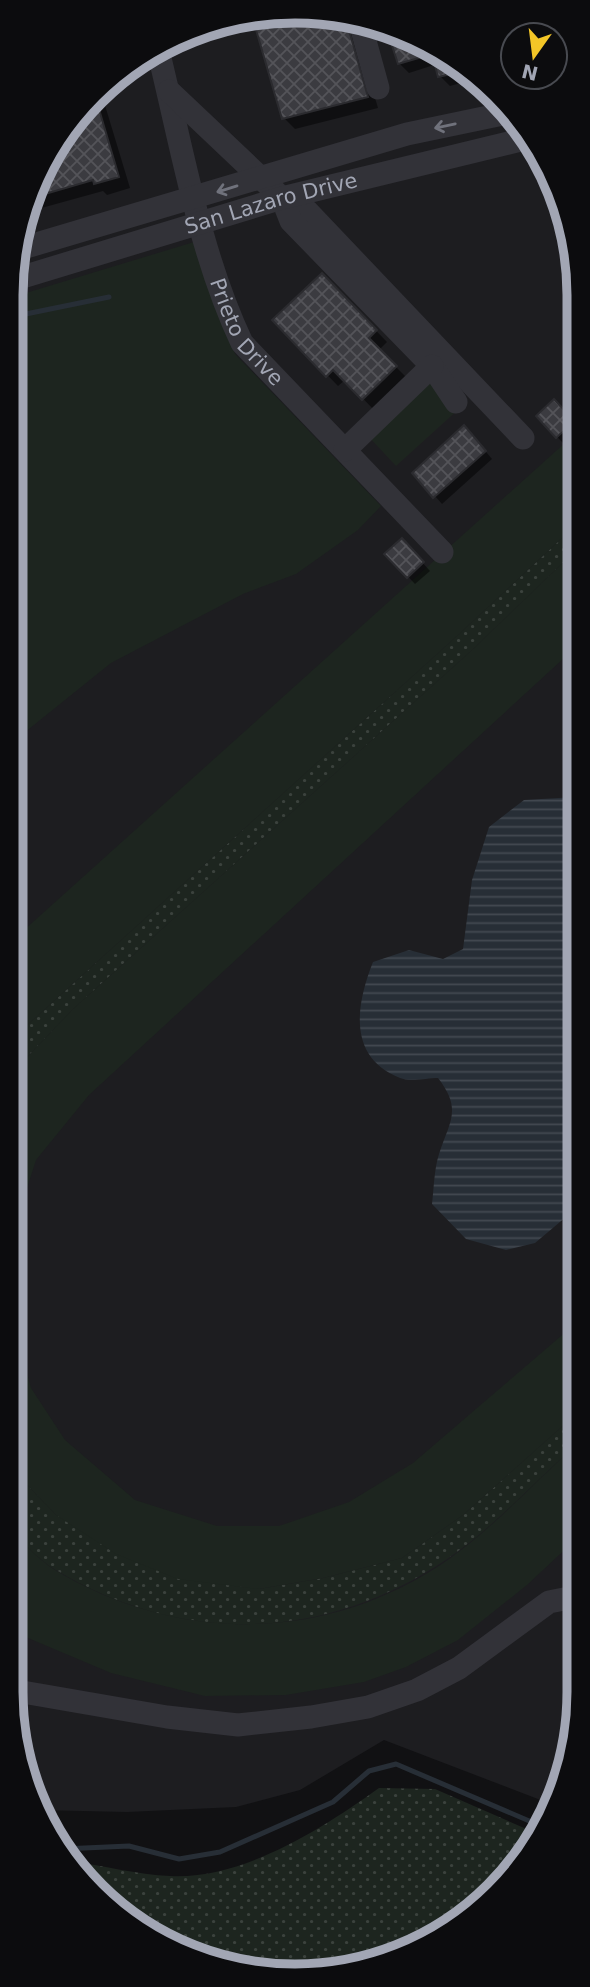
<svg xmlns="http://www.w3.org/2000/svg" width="590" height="1987" font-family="'DejaVu Sans',sans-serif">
<defs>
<pattern id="grass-dots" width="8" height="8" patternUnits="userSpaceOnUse" patternTransform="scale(1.75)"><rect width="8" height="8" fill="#1d251f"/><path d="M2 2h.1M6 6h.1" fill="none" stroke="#3b423d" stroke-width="1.8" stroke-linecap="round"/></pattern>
<pattern id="water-rules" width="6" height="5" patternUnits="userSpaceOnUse" patternTransform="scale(1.75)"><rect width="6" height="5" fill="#272e36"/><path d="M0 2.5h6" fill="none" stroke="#434951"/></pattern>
<pattern id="building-cross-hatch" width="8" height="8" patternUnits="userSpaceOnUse" patternTransform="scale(1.75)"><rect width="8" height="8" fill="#3b3b40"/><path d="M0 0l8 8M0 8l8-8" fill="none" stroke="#545459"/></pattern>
</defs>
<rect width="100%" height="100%" fill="#111113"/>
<polygon fill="#1d1d20" points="240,16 351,16 437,48 509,107 550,170 577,258 574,1748 551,1804 384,1740 300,1790 236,1807 127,1812 38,1810 32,1801 11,1692 16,239 59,137 137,58"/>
<g fill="url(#grass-dots)">
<polygon points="577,524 576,550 471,651 72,1010 13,1072 13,1038 457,636"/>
<path d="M575,1415v31c-41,36 -83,83 -128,113 -123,83 -264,87 -391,11 -17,-10 -31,-26 -45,-38v-64l45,47 203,74 64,-11 79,-20 61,-43z"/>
<path d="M379,1788l56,1 103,45 -7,16 -78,78 -85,39 -110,7 -89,-27 -88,-67 -12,-19c34,4 68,14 101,15 72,4 152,-47 209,-88z"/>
</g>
<g fill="#1d251f">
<polygon points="194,242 235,354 381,506 358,530 296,574 243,594 111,663 14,741 16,296"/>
<polygon points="432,378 460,408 396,466 368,436"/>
<polygon points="577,432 577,524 457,636 13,1038 13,940"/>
<polygon points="576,550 576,647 89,1095 36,1160 12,1234 13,1072 72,1010 471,651"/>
<polygon points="12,1321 31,1388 65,1440 135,1500 217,1526 279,1526 349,1502 413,1463 575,1324 575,1415 463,1515 402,1558 323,1578 259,1589 178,1579 116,1554 56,1515 11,1468"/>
<path d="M575,1446l-1,95 -47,44 -69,55 -52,27 -42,15 -78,13 -81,1 -94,-23 -83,-35 -17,-13v-93c14,12 28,28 44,38 125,75 274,73 394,-11 45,-32 85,-76 126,-113z"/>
</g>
<path fill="url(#water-rules)" d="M576,797l-1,401 -2,13 -38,32 -29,7 -40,-11 -34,-35c2,-16 2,-34 7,-50 10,-32 24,-44 -1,-76 -11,0 -28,4 -38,0 -53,-21 -44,-73 -27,-116l36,-12 34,9 20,-10 9,-69 17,-53 35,-27z"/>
<g fill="#0007">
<polygon points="253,16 351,16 378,108 295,129 284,118"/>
<polygon points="389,30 437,48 475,79 450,86 440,76 437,64 409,73 399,63"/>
<polygon points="99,97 104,102 130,188 107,195 103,191 27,212 59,137"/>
<polygon points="322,275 387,342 379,350 407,378 374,410 345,380 338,386 274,320"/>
<polygon points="554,402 577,426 577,432 564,444 538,417"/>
<polygon points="471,434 492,459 442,504 435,496"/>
<polygon points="402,540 430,571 415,584 387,554"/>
<polygon points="575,1246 575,1268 564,1256"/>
</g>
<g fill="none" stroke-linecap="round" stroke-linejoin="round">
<g stroke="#272e36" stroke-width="5">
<polyline points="16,316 109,297"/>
<polyline points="62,1849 129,1846 179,1859 220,1852 333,1802 369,1771 396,1764 541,1826"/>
</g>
</g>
<g fill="url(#building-cross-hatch)" stroke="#2b2b2f" stroke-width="2">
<polygon points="252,16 345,16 368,97 282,119"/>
<polygon points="387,30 418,41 422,57 398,64"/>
<polygon points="430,46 437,48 464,71 438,77"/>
<polygon points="96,99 119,177 94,184 93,180 45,194 41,179 59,137"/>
<polygon points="322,273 377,330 369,338 397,366 362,400 333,370 326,377 272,320"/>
<polygon points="554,399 574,421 556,438 536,416"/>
<polygon points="464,425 486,451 433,498 412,473"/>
<polygon points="402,538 424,562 407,578 384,554"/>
</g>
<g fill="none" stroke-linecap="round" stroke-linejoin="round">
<g stroke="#323238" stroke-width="23">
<polyline points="359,19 378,88"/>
<path id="s1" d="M158,50c24,97 41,202 84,293l200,209"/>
<polyline points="169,91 282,198 307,211 523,438"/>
<polyline points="282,198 291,221 432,366 456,402"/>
<polyline points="16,250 407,134 512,112"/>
<path id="s2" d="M16,279l266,-81 247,-60"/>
<polyline points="345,450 432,366"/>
<polyline points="11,1690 167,1717 238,1725 311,1717 368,1707 417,1690 459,1668 549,1602 574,1597"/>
</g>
</g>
<defs><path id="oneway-shaft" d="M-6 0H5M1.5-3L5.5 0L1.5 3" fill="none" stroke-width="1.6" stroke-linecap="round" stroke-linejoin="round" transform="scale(1.75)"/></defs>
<g stroke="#70727c">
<use href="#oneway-shaft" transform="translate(445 126) rotate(168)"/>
<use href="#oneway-shaft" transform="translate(227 189) rotate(163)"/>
</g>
<g text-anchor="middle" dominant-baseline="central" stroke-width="5" stroke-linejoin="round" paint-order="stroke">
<g font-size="21" fill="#a2a6b4" stroke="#0c0c0e">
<text stroke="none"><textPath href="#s2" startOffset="266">San Lazaro Drive</textPath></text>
<text stroke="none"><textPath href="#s1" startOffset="298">Prieto Drive</textPath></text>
</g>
</g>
<path d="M0 0H590V1987H0ZM295 23H295A272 272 0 0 1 567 295V1692A272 272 0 0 1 295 1964H295A272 272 0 0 1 23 1692V295A272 272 0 0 1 295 23Z" fill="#0c0c0e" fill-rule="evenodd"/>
<path fill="none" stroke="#a2a6b4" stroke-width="9" d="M295 23H295A272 272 0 0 1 567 295V1692A272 272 0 0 1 295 1964H295A272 272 0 0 1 23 1692V295A272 272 0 0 1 295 23Z"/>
<g transform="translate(534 56) rotate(194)"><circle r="33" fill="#0c0c0e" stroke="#484a50" stroke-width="2"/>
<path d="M0-5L12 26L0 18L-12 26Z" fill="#f4c627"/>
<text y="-10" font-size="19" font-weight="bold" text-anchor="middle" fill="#a2a6b4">N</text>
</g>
</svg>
